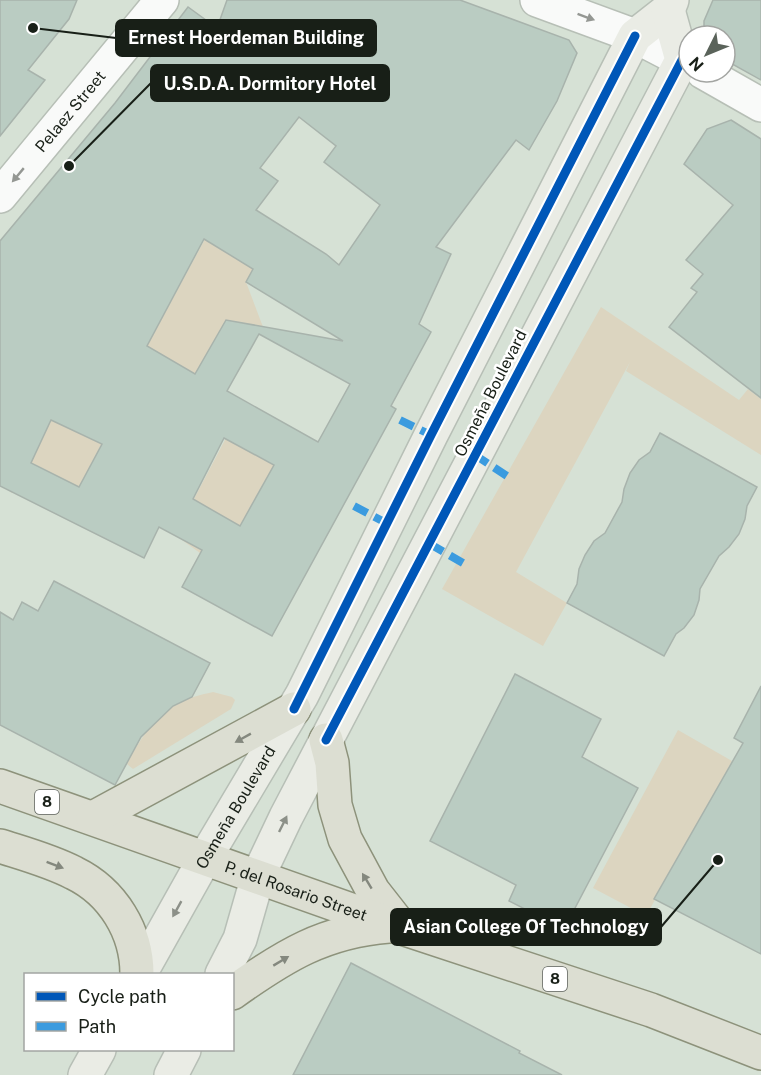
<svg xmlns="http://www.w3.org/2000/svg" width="761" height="1075" viewBox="0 0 761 1075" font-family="'Public Sans',sans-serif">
	<rect width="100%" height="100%" fill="#d6e1d5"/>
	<g fill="#dcd5c0">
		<path d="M205 239 253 269 246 282 263 327 226 320 195 374 147 346Z"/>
		<path d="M601 307 739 400 748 389 761 399V455L626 371 630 362 516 572 567 603 543 646 442 589Z"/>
		<path d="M95 388 120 408 79 487 28 461 12 493 0 485 7 462 0 458V443L33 458 51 420 75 431Z"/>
		<path d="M226 438 280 469 264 482 240 526 221 515 200 553 175 535Z"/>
		<path d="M213 692 232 697 235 700 231 709 133 769 127 764C138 742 152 720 173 706 185 698 200 695 213 692Z"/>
		<path d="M678 730 732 761 646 916 593 888Z"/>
	</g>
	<g fill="#baccc2" stroke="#a8b3ac" stroke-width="1.5" fill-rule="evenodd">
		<path d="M0 0H77L69 19 28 70 45 80 0 136Z"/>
		<path d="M227 0H460L569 40 577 53 557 101 529 150 516 140 436 247 451 254 419 324 431 332 391 406 396 409 272 636 182 587 202 550 159 527 144 558 0 486V241L115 103 188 7 217 28ZM299 117 336 146 324 162 380 205 339 265 326 254 256 210 278 181 260 168ZM204 239 253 269 246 282 343 341 226 320 195 374 147 346ZM259 334 350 384 318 442 227 391ZM51 420 102 444 79 487 31 463ZM224 438 274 465 240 526 193 499Z"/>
		<path d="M713 0H761V80L725 60V36H704V21Z"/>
		<path d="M731 120 761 139V398L669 327 697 292 691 288 703 274 686 260 733 205 684 164 707 129Z"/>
		<path d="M660 433 757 487 747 506 745 519 739 534 729 547 719 556 700 589 699 600 694 615 684 628 676 634 664 656 567 603 577 584 579 569 585 555 594 541 605 533 622 502 624 489 630 473 639 460 650 452Z"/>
		<path d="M54 581 210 663 192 697 173 706 141 737 115 785 0 725V612L13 620 22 602 38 611Z"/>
		<path d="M515 674 601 719 582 757 638 788 564 929 509 901 516 885 430 841Z"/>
		<path d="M761 686V954L654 899 743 743 734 738Z"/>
		<path d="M351 963 520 1051 519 1053 562 1075H293Z"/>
	</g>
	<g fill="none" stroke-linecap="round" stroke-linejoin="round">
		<g stroke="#b7bfb6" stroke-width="36">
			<g id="tertiary">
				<path d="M537 0 635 36 689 64"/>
				<path d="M703 72 761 105"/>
				<path id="s1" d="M0 196 162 0"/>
			</g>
		</g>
		<g stroke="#b7bfb6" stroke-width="36">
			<g id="secondary">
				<path id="s2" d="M140 974 205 858 302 695 431 435 635 36 668 10 672 0"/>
				<path d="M222 974 240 939 258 876 286 817 682 60 668 10"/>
				<path d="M85 1075 99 1050"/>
				<path d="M171 1075 184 1050"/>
			</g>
		</g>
		<g stroke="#8d927b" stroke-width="36">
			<g id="primary">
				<path d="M326 740 332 763 335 805 345 839 373 891 402 928"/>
				<path id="s3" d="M0 786 402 928 651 1010 761 1053"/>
				<path d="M93 818 294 709"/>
				<path d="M0 846C25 854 51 861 74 873 113 892 137 932 137 974"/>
				<path d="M232 993C284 956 324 931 389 926"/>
			</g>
		</g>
		<use href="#tertiary" stroke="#f9faf9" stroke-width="33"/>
		<use href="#secondary" stroke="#eaece5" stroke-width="33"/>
		<use href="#primary" stroke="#dcded2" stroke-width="33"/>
		<g stroke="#3b9bdf" stroke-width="8" stroke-dasharray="15 8" stroke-linecap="butt">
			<path d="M400 420 431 435"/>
			<path d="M475 455 507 476"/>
			<path d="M354 506 388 524"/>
			<path d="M430 544 463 563"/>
		</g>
		<g stroke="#fff" stroke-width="13">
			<g id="cycleway">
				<path d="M294 709 431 435 635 36"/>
				<path d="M326 740 682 60"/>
			</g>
		</g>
		<use href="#cycleway" stroke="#0057b8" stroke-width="9"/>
	</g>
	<defs><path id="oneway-solid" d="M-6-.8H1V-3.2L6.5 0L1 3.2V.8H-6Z" transform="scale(1.5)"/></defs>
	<g fill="#949793">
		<use href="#oneway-solid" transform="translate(586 17) rotate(20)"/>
		<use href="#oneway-solid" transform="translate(18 175) rotate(130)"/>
	</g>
	<g fill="#84887e">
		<use href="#oneway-solid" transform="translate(243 738) rotate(151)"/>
		<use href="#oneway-solid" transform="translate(55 865) rotate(21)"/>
		<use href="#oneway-solid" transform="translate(367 881) rotate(-121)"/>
		<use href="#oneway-solid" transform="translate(281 961) rotate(-31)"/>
	</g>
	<g fill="#8c9088">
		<use href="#oneway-solid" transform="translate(283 824) rotate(-64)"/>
		<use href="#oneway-solid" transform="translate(177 909) rotate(119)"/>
	</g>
	<g text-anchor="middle" stroke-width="5" stroke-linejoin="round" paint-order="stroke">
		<g fill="#fff" stroke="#5d625d" stroke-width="1.5">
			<rect x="35" y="790" width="24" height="24" rx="4.5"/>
			<rect x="543" y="967" width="24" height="24" rx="4.5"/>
		</g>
		<g font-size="15" font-weight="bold" fill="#181f17">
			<text x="47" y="807">8</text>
			<text x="555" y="984">8</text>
		</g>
		<g font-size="16" fill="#181f17" stroke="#fff">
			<text dy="6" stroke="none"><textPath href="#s1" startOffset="110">Pelaez Street</textPath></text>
			<text transform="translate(490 393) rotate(-63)" y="6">Osmeña Boulevard</text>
			<text dy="6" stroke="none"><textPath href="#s2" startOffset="192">Osmeña Boulevard</textPath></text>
			<text dy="6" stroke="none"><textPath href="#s3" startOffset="314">P. del Rosario Street</textPath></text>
		</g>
	</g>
	<path fill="none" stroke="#181f17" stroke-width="2" d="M33 28L116 38M69 166L151 83M718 860L661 927"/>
	<g fill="#181f17" stroke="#fff" stroke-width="2">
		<circle cx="33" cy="28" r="6"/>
		<circle cx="69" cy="166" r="6"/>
		<circle cx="718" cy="860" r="6"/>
	</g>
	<g fill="#181f17" stroke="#181f17" stroke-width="2">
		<rect x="116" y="20" width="260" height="36" rx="6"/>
		<rect x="151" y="65" width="238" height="36" rx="6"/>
		<rect x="391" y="909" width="270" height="36" rx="6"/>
	</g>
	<g font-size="18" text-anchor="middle" font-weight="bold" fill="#fff">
		<text x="246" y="44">Ernest Hoerdeman Building</text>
		<text x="270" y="90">U.S.D.A. Dormitory Hotel</text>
		<text x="526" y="933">Asian College Of Technology</text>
	</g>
	<rect x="24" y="973" width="210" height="78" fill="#ffffff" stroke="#a3a5a2" stroke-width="1.5"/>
	<rect x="36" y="992" width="30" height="9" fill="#0057b8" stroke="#a3a5a2" stroke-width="1.5"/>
	<text x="78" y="1003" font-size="18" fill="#181f17">Cycle path</text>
	<rect x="36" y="1022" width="30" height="9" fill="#3b9bdf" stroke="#a3a5a2" stroke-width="1.5"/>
	<text x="78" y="1033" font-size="18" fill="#181f17">Path</text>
	<g transform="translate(707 54) rotate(227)"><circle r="28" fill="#ffffff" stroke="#a3a5a2" stroke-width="1.5"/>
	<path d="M0-4.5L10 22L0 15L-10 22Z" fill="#5a635a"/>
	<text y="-9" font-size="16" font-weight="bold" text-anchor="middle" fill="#181f17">N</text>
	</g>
</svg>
